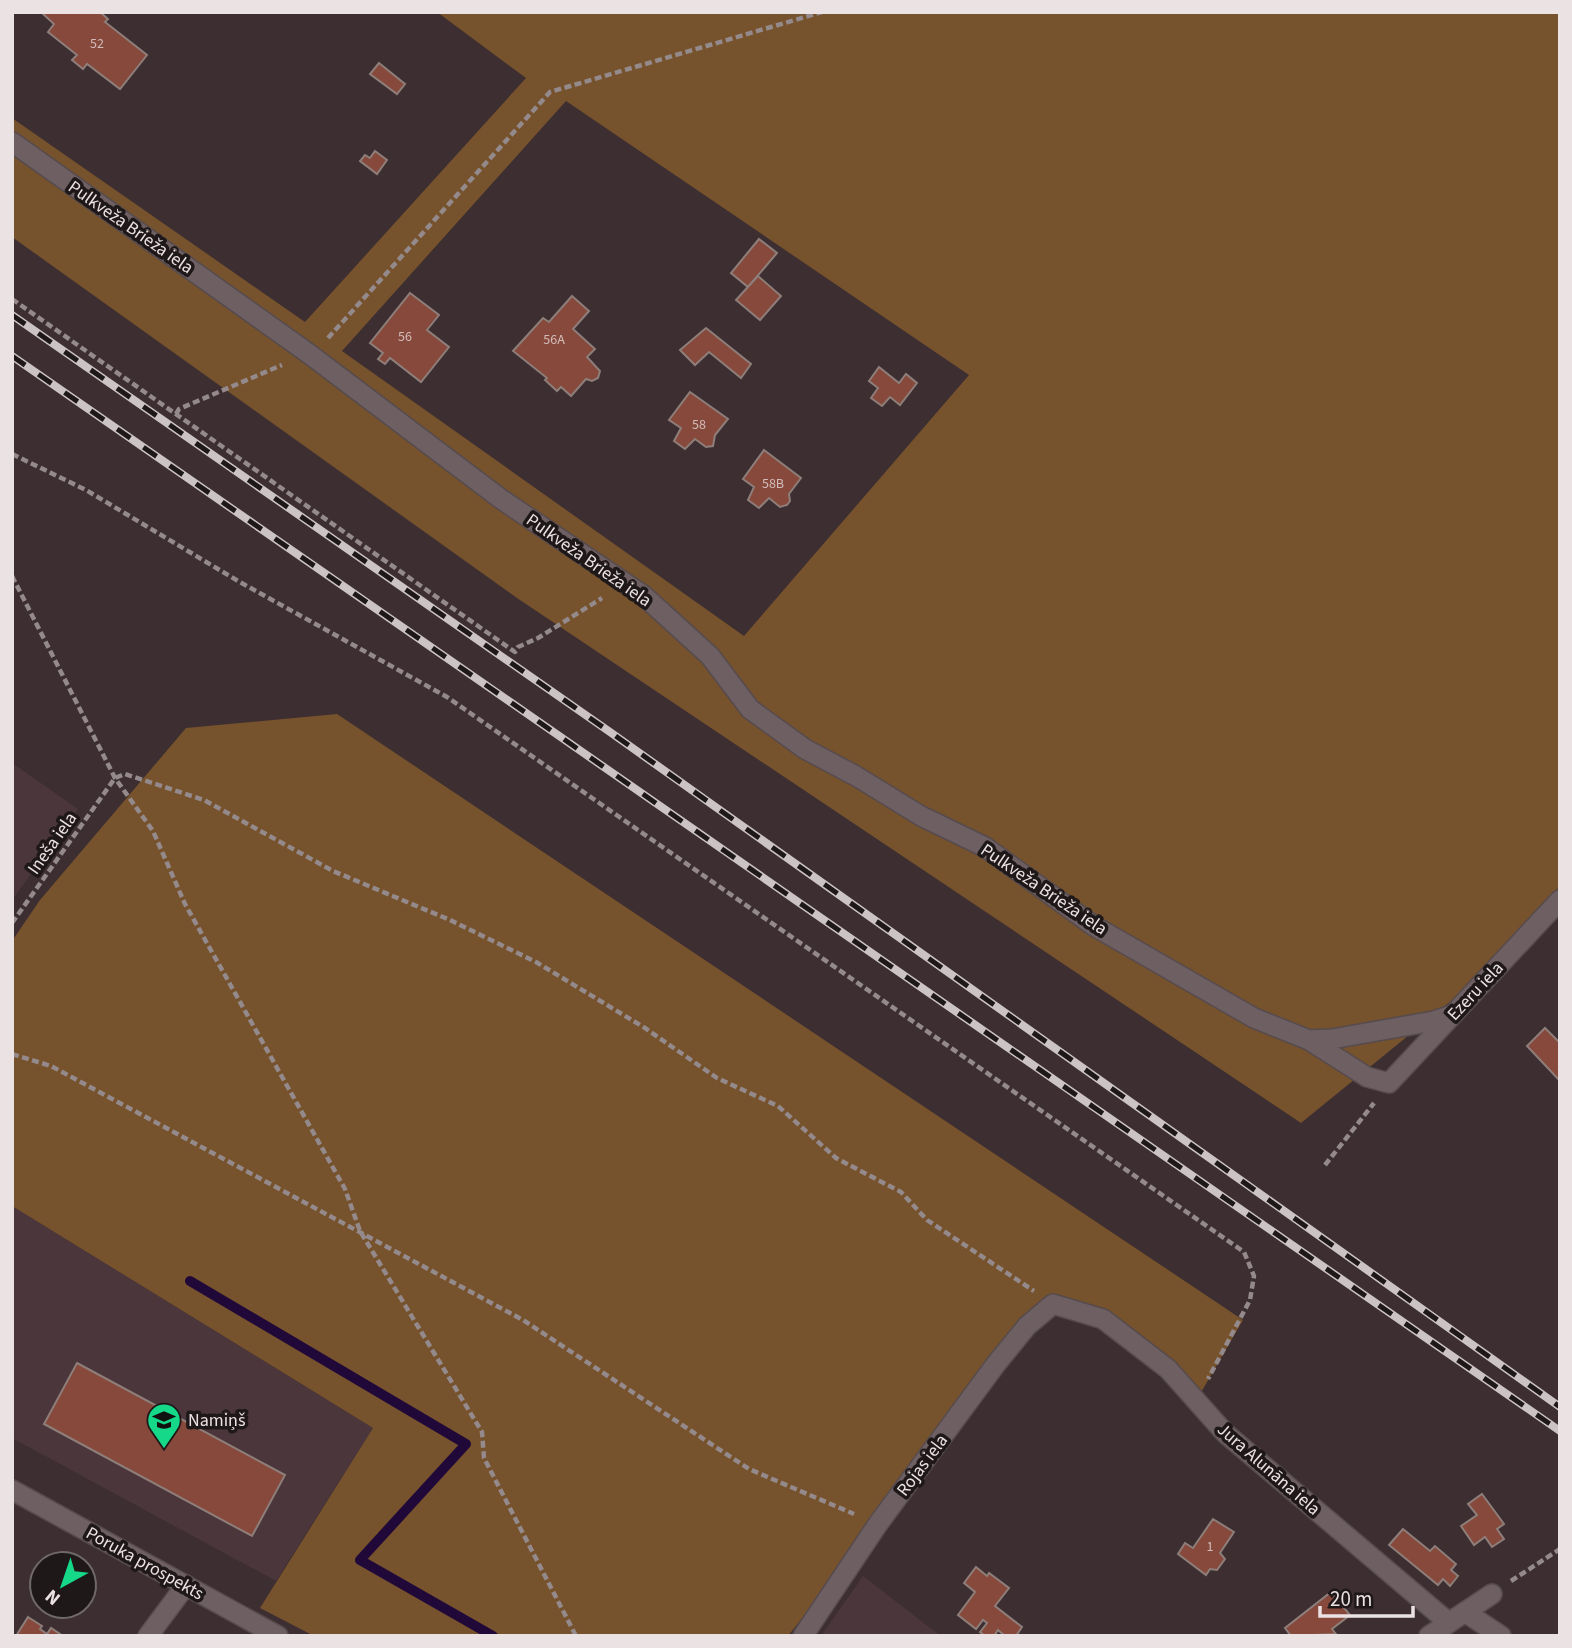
<svg xmlns="http://www.w3.org/2000/svg" width="1572" height="1648" viewBox="0 0 1572 1648" font-family="'Source Sans 3',sans-serif">
	<rect width="100%" height="100%" fill="#3c2e31"/>
	<g fill="#4b363b">
		<path d="M12 763 78 809 12 900Z"/>
		<path d="M12 1206 373 1428 276 1581 12 1438Z"/>
		<path d="M863 1576 921 1621 941 1636H821Z"/>
	</g>
	<g fill="#76522d" fill-rule="evenodd">
		<path d="M437 12H1560V886L1473 983 1301 1123 517 598 12 237V118L305 322 526 78ZM566 101 969 375 744 636 342 351Z"/>
		<path d="M337 714 1243 1320 1196 1401 1103 1319 1053 1304 788 1636H314L260 1608 373 1428 12 1206V941L40 900 186 728Z"/>
	</g>
	<g fill="none" stroke-linecap="round" stroke-linejoin="round">
		<path stroke="#200939" stroke-width="10" d="M190 1281 466 1444 360 1560 493 1636"/>
	</g>
	<g fill="#87493b" stroke="#8e7e7a" stroke-width="2">
		<path d="M100 12 108 19 105 22 147 55 120 89 87 64 83 69 72 60 77 55 48 32 54 24 42 13Z"/>
		<path d="M379 63 405 84 397 94 370 74Z"/>
		<path d="M375 151 387 160 377 174 360 161 365 155 370 158Z"/>
		<path d="M759 239 777 253 748 287 731 273Z"/>
		<path d="M758 276 781 296 760 320 736 300Z"/>
		<path d="M410 293 439 315 427 330 449 347 421 382 390 358 385 364 378 359 383 353 370 343Z"/>
		<path d="M572 296 589 311 573 329 595 349 587 357 600 371 598 378 592 381 586 379 571 396 561 387 557 391 545 380 547 378 513 351 543 318 549 322Z"/>
		<path d="M706 328 751 364 741 378 709 352 695 365 680 350Z"/>
		<path d="M879 367 899 383 906 374 917 383 900 405 890 397 882 406 871 398 878 388 869 381Z"/>
		<path d="M690 392 728 419 715 435 713 446 706 447 695 439 685 449 674 441 681 428 669 420Z"/>
		<path d="M764 450 801 478 789 494 790 501 787 505 780 507 769 498 759 508 748 500 754 487 743 479Z"/>
		<path d="M1545 1028 1560 1043V1081L1527 1046Z"/>
		<path d="M77 1363 285 1475 252 1536 44 1424Z"/>
		<path d="M1482 1494 1504 1524 1497 1529 1504 1539 1492 1547 1485 1537 1474 1545 1461 1526 1477 1515 1468 1504Z"/>
		<path d="M1213 1519 1234 1532 1220 1553 1225 1559 1217 1570 1210 1569 1206 1575 1178 1554 1185 1543 1193 1548Z"/>
		<path d="M1403 1529 1430 1551 1435 1546 1456 1564 1451 1570 1458 1576 1450 1586 1443 1579 1438 1585 1389 1545Z"/>
		<path d="M976 1567 987 1576 989 1573 1009 1588 995 1606 1022 1627 1016 1636H1005L998 1630 994 1636H985L980 1632 987 1623 983 1620 976 1629 958 1615 975 1592 964 1583Z"/>
		<path d="M1331 1592 1350 1615 1332 1629 1336 1634 1291 1636 1285 1628Z"/>
		<path d="M28 1617 42 1626 40 1629 47 1634 51 1628 63 1636H16Z"/>
	</g>
	<g fill="none" stroke-linecap="round" stroke-linejoin="round">
		<g stroke="#564b4e" stroke-width="22">
			<g id="minor">
				<path d="M12 142 308 353 501 499 643 595 710 656 750 709 805 749 856 776 921 816 985 847 1094 926 1254 1018 1309 1040 1367 1077 1389 1083 1560 900"/>
				<path d="M1309 1040 1332 1039 1434 1021 1452 1015"/>
				<path d="M12 1490 278 1636"/>
				<path d="M1465 1612 1501 1636"/>
				<path d="M148 1636 186 1585"/>
				<path d="M803 1636 878 1524 996 1364 1027 1326 1053 1304 1103 1319 1168 1369 1225 1433 1448 1622"/>
				<path d="M1429 1636 1492 1594"/>
			</g>
		</g>
		<g stroke="#94898b" stroke-width="4.5" stroke-dasharray="7 3.5" stroke-linecap="butt">
			<path d="M12 299 515 652 518 647 538 638 602 598"/>
			<path d="M328 338 550 92 822 12"/>
			<path d="M176 414 179 409 282 365"/>
			<path d="M12 454 86 490 238 581 447 697 1244 1252 1254 1276 1250 1300 1208 1379"/>
			<path d="M12 576 115 778 153 831 185 904 345 1189 360 1231 482 1432 484 1458 576 1636"/>
			<path d="M12 923 115 778 125 774 204 800 333 871 450 920 536 962 645 1028 717 1078 778 1106 836 1158 901 1192 927 1220 1034 1291"/>
			<path d="M12 1054 51 1066 523 1320 749 1469 854 1514"/>
			<path d="M1325 1165 1374 1103"/>
			<path d="M1511 1581 1560 1549"/>
		</g>
		<use href="#minor" stroke="#6e5f62" stroke-width="19"/>
		<g stroke="#ccc3c5" stroke-width="8">
			<g id="rail">
				<path d="M12 315 610 732 1560 1407"/>
				<path d="M12 356 1560 1431"/>
			</g>
		</g>
		<use href="#rail" stroke="#1e1819" stroke-width="5" stroke-dasharray="16" stroke-linecap="butt"/>
	</g>
	<defs>
		<g id="school-pin" transform="scale(1.75)"><path d="M0 17L-7.5 6A9.5 9.5 0 1 1 7.5 6Z" fill="#15d989" stroke="#1e1819"/><path d="M0-5L7-2L0 1L-7-2ZM-4 1L0 2.5L4 1V4Q0 6-4 4Z" fill="#111"/></g>
	</defs>
	<g fill-rule="evenodd">
		<use href="#school-pin" x="164" y="1420"/>
	</g>
	<g text-anchor="middle" stroke-width="7" stroke-linejoin="round" paint-order="stroke">
		<g font-size="14" fill="#d2bcba">
			<text x="97" y="48">52</text>
			<text x="405" y="341">56</text>
			<text x="554" y="344">56A</text>
			<text x="699" y="429">58</text>
			<text x="773" y="488">58B</text>
			<text x="1210" y="1551">1</text>
		</g>
		<g font-size="18" fill="#ebe2e4" stroke="#1e1819">
			<text transform="translate(131 227) rotate(35)" y="6">Pulkveža Brieža iela</text>
			<text transform="translate(589 560) rotate(35)" y="6">Pulkveža Brieža iela</text>
			<text transform="translate(52 843) rotate(-55)" y="6">Ineša iela</text>
			<text transform="translate(1044 889) rotate(34)" y="6">Pulkveža Brieža iela</text>
			<text transform="translate(1475 991) rotate(-47)" y="6">Ezeru iela</text>
			<text transform="translate(922 1465) rotate(-53)" y="6">Rojas iela</text>
			<text transform="translate(1269 1469) rotate(41)" y="6">Jura Alunāna iela</text>
			<text transform="translate(145 1563) rotate(29)" y="6">Poruka prospekts</text>
		</g>
		<g font-size="18" fill="#ebe2e4" stroke="#1e1819" text-anchor="start">
			<text x="188" y="1426">Namiņš</text>
		</g>
	</g>
	<rect width="1572" height="1648" fill="none" stroke="#ebe2e4" stroke-width="28"/>
	<g transform="translate(63 1585) rotate(220)"><circle r="33" fill="#1e1819" stroke="#70696a" stroke-width="2"/>
	<path d="M0-5L12 26L0 18L-12 26Z" fill="#15d989"/>
	<text y="-10" font-size="19" font-weight="bold" text-anchor="middle" fill="#ebe2e4">N</text>
	</g>
	<path d="M1320 1606v10h93v-10" fill="none" stroke="#ebe2e4" stroke-width="3.5"/>
	<text x="1330" y="1606" font-size="21" fill="#ebe2e4" stroke="#1e1819" stroke-width="5" paint-order="stroke">20 m</text>
</svg>
